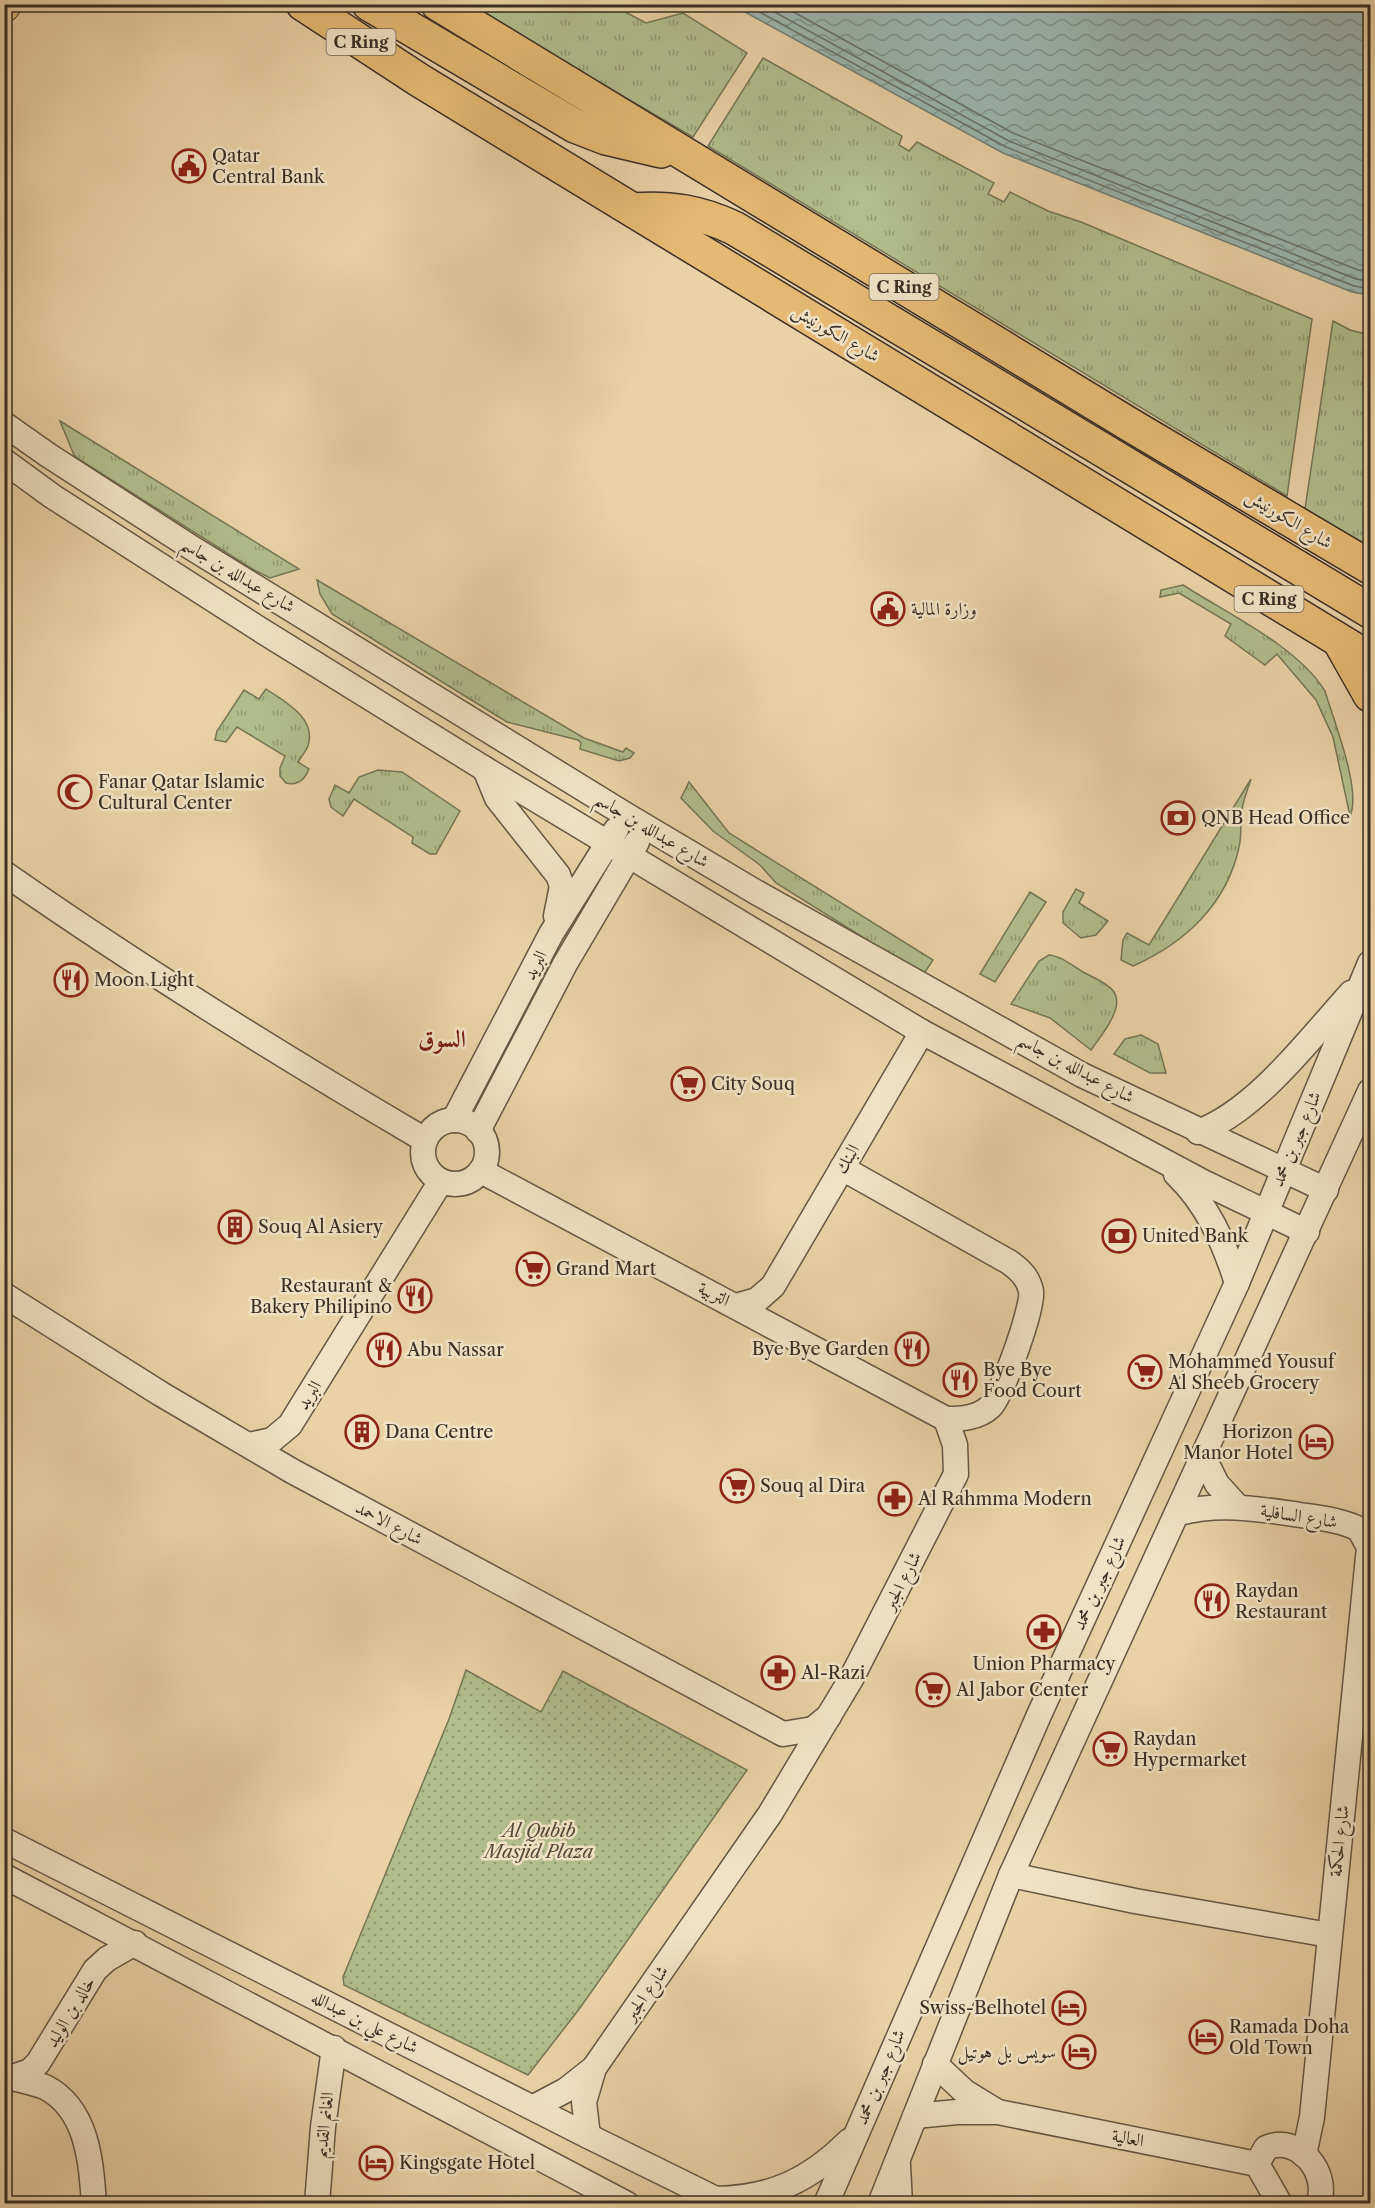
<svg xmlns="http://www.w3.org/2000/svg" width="1375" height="2208" viewBox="0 0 1375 2208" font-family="'Libre Caslon Text',Amiri,serif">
	<defs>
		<pattern id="grass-tufts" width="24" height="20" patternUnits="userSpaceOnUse" patternTransform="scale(1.5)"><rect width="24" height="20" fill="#b1bd8c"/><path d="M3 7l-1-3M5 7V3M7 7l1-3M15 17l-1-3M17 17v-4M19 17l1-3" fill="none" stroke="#919a72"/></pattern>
		<pattern id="park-dots" width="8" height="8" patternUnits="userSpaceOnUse" patternTransform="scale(1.5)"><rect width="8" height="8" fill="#b1bd8c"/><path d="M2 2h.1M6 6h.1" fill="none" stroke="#919a72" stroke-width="1.8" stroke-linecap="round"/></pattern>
		<pattern id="water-waves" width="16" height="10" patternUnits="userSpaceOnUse" patternTransform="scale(1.5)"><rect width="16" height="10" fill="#9ab6b0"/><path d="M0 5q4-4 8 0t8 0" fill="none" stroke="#7f948f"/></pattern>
	</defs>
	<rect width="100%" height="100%" fill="#ead2a6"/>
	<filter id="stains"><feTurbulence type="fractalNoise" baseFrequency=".00333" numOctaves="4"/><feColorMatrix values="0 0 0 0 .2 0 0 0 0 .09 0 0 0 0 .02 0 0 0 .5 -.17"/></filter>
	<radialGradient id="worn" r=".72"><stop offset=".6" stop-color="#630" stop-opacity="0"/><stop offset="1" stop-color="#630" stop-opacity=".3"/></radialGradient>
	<g fill="url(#grass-tufts)" stroke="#757658" stroke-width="1.5">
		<path d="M467 5H612L646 23 683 13 747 53 693 137Z"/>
		<path d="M763 58 902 136 899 145 909 151 917 142 994 183 988 194 1004 202 1010 192 1048 211 1081 222 1312 319 1287 496 708 146Z"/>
		<path d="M1333 321 1350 330 1370 335V547L1305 509Z"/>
		<path d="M60 421 299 569 270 578 254 570 80 460 74 455Z"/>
		<path d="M317 580 584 738 623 752 626 748 634 753 630 758 619 761 580 749 581 743 578 740 507 722 332 614 320 594Z"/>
		<path d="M1183 585C1228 614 1297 646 1325 691 1333 719 1362 790 1350 816L1333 737 1316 700 1277 654 1265 665 1225 636 1231 624 1179 593 1160 597 1161 590Z"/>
		<path d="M266 689C284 701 317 718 308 746 306 751 301 757 298 762L309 769C305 779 298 786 286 783L280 776V768L285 756 237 727 226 742 215 740 217 731 244 690 259 699Z"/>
		<path d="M378 770 402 772 460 811 436 854H430L412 843 413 837 354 799 343 816 331 807 329 799 335 785 349 793 359 777Z"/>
		<path d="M1251 779C1248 789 1243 800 1242 810 1240 822 1242 835 1239 847 1227 904 1185 943 1133 966L1121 960 1123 940 1127 933 1149 945Z"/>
		<path d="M689 782 729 833 933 960 923 975 776 883 760 865 713 831 681 798Z"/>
		<path d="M1076 889 1084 893 1079 903 1108 921 1096 935 1081 938 1063 923V912Z"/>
		<path d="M1030 892 1046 902 995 982 980 974Z"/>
		<path d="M1049 955C1061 956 1073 966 1083 972 1092 977 1108 983 1114 992 1125 1008 1100 1037 1091 1050L1050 1018 1011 1004 1039 961Z"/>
		<path d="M1141 1035 1158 1044 1166 1073H1150L1114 1054 1125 1039Z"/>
	</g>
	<path fill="url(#park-dots)" stroke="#757658" stroke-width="1.5" d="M466 1670 541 1712 563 1671 747 1770 580 2008 528 2075 344 1985 343 1977 449 1719Z"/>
	<path fill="url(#water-waves)" stroke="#738078" stroke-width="1.5" d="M732 5H1370V295L1352 292 1003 153Z"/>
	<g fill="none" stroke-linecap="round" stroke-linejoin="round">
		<g stroke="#6a726a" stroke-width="1.5">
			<path d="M745 4 1006 147 1354 286 1370 289"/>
			<path d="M760 4 1009 141 1356 279 1370 281"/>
			<path d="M779 4 1013 133 1358 270 1370 272"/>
		</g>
		<g stroke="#655745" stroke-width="27">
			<g id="minor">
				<path d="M4 424 48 455 192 548 626 815 754 891 1082 1075 1326 1190"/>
				<path d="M4 461 52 496 256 627 485 769 922 1032 1203 1182 1307 1232"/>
				<path d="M485 769 497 798 558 875 562 886 556 916"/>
				<path d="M4 873C140 968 282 1056 425 1140"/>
				<path d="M454 1120 551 934 616 830"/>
				<circle cx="455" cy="1152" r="32"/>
				<path d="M478 1131 565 964 637 842"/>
				<path d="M1198 1132C1256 1111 1310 1038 1351 993"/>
				<path d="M481 1171 946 1419C961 1419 978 1418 990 1407 1002 1396 1034 1306 1031 1291 1028 1277 1020 1270 1009 1262L842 1168"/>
				<path d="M1176 1174C1207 1204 1224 1242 1237 1283"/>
				<path d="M4 1295 161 1394 292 1471 783 1734 813 1729 829 1716"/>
				<path d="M736 1306 757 1300 773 1286 922 1032"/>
				<path d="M249 1445 272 1440 290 1425 441 1181"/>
				<path d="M1204 1458 1217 1484 1237 1506"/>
				<path d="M1179 1513C1221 1502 1259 1509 1300 1515 1320 1518 1341 1520 1359 1529L1369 1547 1312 2117 1304 2155"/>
				<path d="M4 1840 588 2136 726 2204"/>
				<path d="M1011 1875 1135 1901 1329 1935"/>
				<path d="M4 1876 627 2204"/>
				<path d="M935 2064 965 2092 996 2111"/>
				<path d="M13 2078C23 2081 35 2083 45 2087 88 2109 91 2162 94 2204"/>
				<path d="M4 2080 30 2071 38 2063 95 1970 107 1959 135 1943"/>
				<path d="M534 2107 566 2090 594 2068"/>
				<path d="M915 2116 957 2112H998L1257 2164"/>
				<path d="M588 2136 584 2102 594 2068 770 1814 851 1679 956 1474 955 1445 946 1419"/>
				<path d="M898 2165 900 2204"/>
				<path d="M716 2199C772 2198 810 2180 849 2141"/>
				<path d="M317 2204 323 2127 334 2048"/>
				<path d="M826 2204 1039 1715 1237 1283 1370 963"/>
				<path d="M880 2204 1011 1875 1370 1091"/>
				<path d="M1280 2204 1257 2164 1266 2148C1298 2133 1331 2174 1318 2204"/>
			</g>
		</g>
		<g stroke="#392e25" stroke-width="34">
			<path id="major" d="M4 6 5 4"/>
		</g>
		<g stroke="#392e25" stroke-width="36">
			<g id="highway">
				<path d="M303 4 419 80 1370 659"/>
				<path d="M369 4 575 126 606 138 661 151"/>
				<path d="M438 4 1132 426 1370 567"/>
				<path d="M633 210C670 207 700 212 734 228L1370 611"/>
				<path d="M1340 642 1370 695"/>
			</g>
		</g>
		<use href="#minor" stroke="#f1e2c5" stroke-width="24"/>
		<use href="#major" stroke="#e5b973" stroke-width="32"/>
		<use href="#highway" stroke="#e5b973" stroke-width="33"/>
	</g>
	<defs>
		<g id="civic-ring" transform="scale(1.725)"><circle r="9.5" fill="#f1e2c5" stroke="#8f2418" stroke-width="1.5"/><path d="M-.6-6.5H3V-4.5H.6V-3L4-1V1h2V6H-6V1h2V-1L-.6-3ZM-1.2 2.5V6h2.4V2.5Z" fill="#8f2418"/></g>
		<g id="mosque-ring" transform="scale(1.725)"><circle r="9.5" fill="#f1e2c5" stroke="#8f2418" stroke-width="1.5"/><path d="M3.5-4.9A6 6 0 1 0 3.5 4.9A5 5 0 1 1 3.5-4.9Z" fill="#8f2418"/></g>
		<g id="bank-ring" transform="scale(1.725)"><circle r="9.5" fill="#f1e2c5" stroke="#8f2418" stroke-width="1.5"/><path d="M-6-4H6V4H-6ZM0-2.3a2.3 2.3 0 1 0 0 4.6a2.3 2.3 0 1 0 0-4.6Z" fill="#8f2418"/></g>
		<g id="restaurant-ring" transform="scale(1.725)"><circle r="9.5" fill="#f1e2c5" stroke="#8f2418" stroke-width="1.5"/><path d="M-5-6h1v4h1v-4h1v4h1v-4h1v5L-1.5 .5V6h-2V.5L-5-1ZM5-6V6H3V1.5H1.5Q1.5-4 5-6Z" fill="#8f2418"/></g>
		<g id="supermarket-ring" transform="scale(1.725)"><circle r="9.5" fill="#f1e2c5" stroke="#8f2418" stroke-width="1.5"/><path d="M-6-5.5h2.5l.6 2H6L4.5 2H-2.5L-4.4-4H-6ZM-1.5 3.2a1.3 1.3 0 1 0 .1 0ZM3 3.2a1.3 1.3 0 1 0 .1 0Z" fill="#8f2418"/></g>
		<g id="building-ring" transform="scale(1.725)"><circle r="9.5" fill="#f1e2c5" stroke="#8f2418" stroke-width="1.5"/><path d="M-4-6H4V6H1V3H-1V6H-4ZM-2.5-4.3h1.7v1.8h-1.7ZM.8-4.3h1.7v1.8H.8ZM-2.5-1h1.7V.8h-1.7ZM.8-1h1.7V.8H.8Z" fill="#8f2418"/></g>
		<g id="hotel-ring" transform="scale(1.725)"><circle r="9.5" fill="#f1e2c5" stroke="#8f2418" stroke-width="1.5"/><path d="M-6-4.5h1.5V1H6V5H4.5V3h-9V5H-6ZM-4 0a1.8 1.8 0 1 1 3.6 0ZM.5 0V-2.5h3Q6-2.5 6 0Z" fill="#8f2418"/></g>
		<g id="pharmacy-ring" transform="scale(1.725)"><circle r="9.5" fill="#f1e2c5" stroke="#8f2418" stroke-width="1.5"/><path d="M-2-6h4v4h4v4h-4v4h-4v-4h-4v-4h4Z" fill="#8f2418"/></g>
	</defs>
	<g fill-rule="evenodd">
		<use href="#civic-ring" x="189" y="166"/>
		<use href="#civic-ring" x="888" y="609"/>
		<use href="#mosque-ring" x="75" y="792"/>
		<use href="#bank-ring" x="1178" y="818"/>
		<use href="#restaurant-ring" x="71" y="980"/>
		<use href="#supermarket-ring" x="688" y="1084"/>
		<use href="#building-ring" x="235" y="1227"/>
		<use href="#bank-ring" x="1119" y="1236"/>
		<use href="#supermarket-ring" x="533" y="1269"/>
		<use href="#restaurant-ring" x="415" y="1296"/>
		<use href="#restaurant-ring" x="912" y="1349"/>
		<use href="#restaurant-ring" x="384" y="1350"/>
		<use href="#supermarket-ring" x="1145" y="1372"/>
		<use href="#restaurant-ring" x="960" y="1380"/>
		<use href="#building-ring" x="362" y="1432"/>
		<use href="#hotel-ring" x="1316" y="1442"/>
		<use href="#supermarket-ring" x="737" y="1486"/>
		<use href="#pharmacy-ring" x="895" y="1499"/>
		<use href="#restaurant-ring" x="1212" y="1601"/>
		<use href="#pharmacy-ring" x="1044" y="1632"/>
		<use href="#pharmacy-ring" x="778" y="1673"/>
		<use href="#supermarket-ring" x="933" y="1690"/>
		<use href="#supermarket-ring" x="1110" y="1749"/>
		<use href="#hotel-ring" x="1069" y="2008"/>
		<use href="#hotel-ring" x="1206" y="2037"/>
		<use href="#hotel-ring" x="1079" y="2052"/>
		<use href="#hotel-ring" x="376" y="2163"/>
	</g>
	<g text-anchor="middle" stroke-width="5" stroke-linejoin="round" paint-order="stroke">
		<g fill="#f1e2c5" stroke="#706455" stroke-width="1.5">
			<rect x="326.5" y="29" width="69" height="26" rx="4.5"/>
			<rect x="869.5" y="274" width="69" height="26" rx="4.5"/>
			<rect x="1234.5" y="586" width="69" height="26" rx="4.5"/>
		</g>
		<g font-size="16" font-weight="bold" fill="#392e25">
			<text x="361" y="48">C Ring</text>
			<text x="904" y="293">C Ring</text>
			<text x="1269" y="605">C Ring</text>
		</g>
		<g font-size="18" fill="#392e25" stroke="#f1e2c5" text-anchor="start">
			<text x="212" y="162">Qatar<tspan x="212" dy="21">Central Bank</tspan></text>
			<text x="911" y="615">وزارة المالية</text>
			<text x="98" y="788">Fanar Qatar Islamic<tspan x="98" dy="21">Cultural Center</tspan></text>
			<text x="1201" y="824">QNB Head Office</text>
			<text x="94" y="986">Moon Light</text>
			<text x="711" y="1090">City Souq</text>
			<text x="258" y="1233">Souq Al Asiery</text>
			<text x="1142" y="1242">United Bank</text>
			<text x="556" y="1275">Grand Mart</text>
			<text x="392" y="1292" text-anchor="end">Restaurant &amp;<tspan x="392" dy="21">Bakery Philipino</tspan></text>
			<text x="889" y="1355" text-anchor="end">Bye Bye Garden</text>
			<text x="407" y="1356">Abu Nassar</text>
			<text x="1168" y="1368">Mohammed Yousuf<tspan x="1168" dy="21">Al Sheeb Grocery</tspan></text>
			<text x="983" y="1376">Bye Bye<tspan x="983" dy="21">Food Court</tspan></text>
			<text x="385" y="1438">Dana Centre</text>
			<text x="1293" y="1438" text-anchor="end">Horizon<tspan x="1293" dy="21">Manor Hotel</tspan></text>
			<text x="760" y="1492">Souq al Dira</text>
			<text x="918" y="1505">Al Rahmma Modern</text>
			<text x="1235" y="1597">Raydan<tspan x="1235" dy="21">Restaurant</tspan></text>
			<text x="1044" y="1670" text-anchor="middle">Union Pharmacy</text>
			<text x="801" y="1679">Al-Razi</text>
			<text x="956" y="1696">Al Jabor Center</text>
			<text x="1133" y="1745">Raydan<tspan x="1133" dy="21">Hypermarket</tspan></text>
			<text x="1046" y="2014" text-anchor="end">Swiss-Belhotel</text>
			<text x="1229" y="2033">Ramada Doha<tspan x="1229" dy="21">Old Town</tspan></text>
			<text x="1056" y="2058" text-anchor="end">سويس بل هوتيل</text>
			<text x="399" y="2169">Kingsgate Hotel</text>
		</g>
		<g font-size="18" fill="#392e25" stroke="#f1e2c5">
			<text transform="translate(836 333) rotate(30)" y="6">شارع الكورنيش</text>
			<text transform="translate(1289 519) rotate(31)" y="6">شارع الكورنيش</text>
			<text transform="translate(238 575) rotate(31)" y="6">شارع عبدالله بن جاسم</text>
			<text transform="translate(652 830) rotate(31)" y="6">شارع عبدالله بن جاسم</text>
			<text transform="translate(535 965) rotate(-62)" y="6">البريد</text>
			<text transform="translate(1076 1068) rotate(28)" y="6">شارع عبدالله بن جاسم</text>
			<text transform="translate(1296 1139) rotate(-67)" y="6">شارع جبر بن محمد</text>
			<text transform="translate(847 1159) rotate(-60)" y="6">البنك</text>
			<text transform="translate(714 1294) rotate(27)" y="6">التربية</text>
			<text transform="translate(309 1395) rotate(-58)" y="6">البريد</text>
			<text transform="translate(1299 1516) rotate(9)" y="6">شارع السافلية</text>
			<text transform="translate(389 1523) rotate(28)" y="6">شارع الاحمد</text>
			<text transform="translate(902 1581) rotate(-63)" y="6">شارع الجبر</text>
			<text transform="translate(1099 1583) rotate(-65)" y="6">شارع جبر بن محمد</text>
			<text transform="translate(1339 1841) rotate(-84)" y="6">شارع الحكمة</text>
			<text transform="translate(646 1993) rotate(-55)" y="6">شارع الجبر</text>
			<text transform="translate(70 2012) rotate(-59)" y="6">خالد بن الوليد</text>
			<text transform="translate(365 2022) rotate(27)" y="6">شارع علي بن عبدالله</text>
			<text transform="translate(880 2077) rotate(-67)" y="6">شارع جبر بن محمد</text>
			<text transform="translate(324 2125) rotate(-84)" y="6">الغانم القديم</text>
			<text transform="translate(1128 2138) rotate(11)" y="6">العالية</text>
		</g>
		<g font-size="18" font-style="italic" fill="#514b3a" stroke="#f1e2c5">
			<text x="539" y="1837">Al Qubib<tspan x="539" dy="21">Masjid Plaza</tspan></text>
		</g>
		<g font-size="24" font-weight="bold" fill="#7a1f14" stroke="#f1e2c5">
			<text x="442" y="1047">السوق</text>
		</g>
	</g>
	<rect width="1375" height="2208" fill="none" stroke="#ead2a6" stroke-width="24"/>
	<rect x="6" y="6" width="1363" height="2196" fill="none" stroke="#392e25" stroke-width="3"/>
	<rect x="12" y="12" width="1351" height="2184" fill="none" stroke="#392e25" stroke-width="1.5"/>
	<rect width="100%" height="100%" filter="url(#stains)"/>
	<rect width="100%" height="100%" fill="url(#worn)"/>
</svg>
